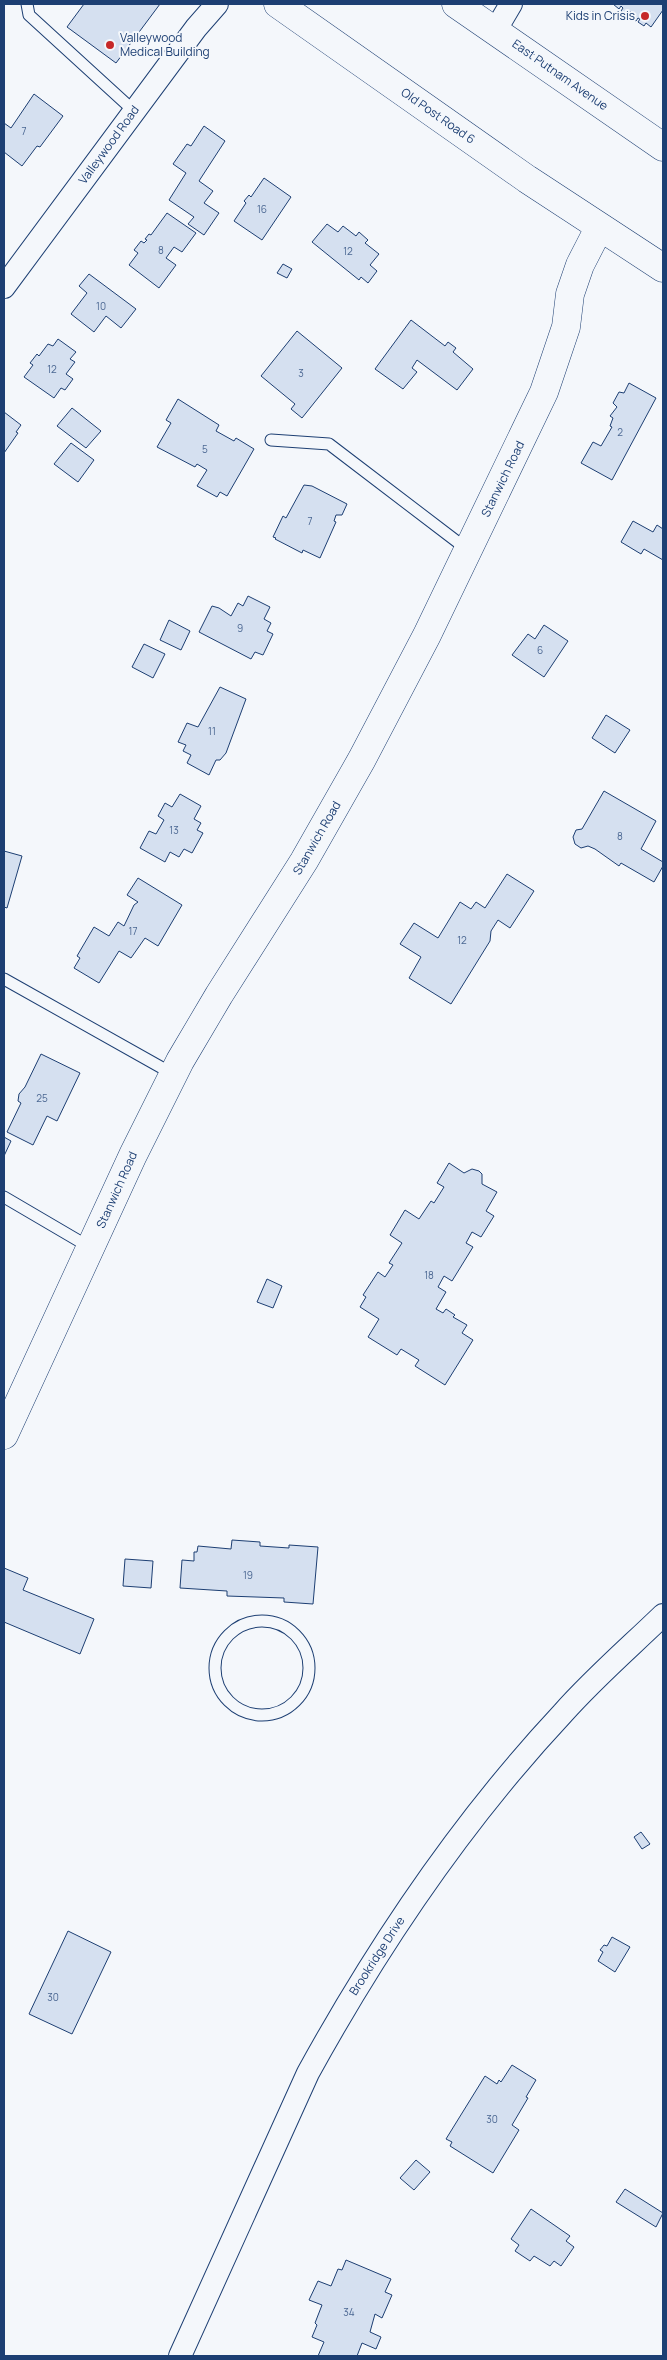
<svg xmlns="http://www.w3.org/2000/svg" width="667" height="2360" viewBox="0 0 667 2360" font-family="Manrope,sans-serif">
	<rect width="100%" height="100%" fill="#f4f7fb"/>
	<g fill="#d5e0f0" stroke="#1d3f73">
		<path d="M84 4H160L116 63 67 27Z"/>
		<path d="M613 4H663V10L651 27 646 23 644 26 638 22 640 19 638 18 636 21 630 17 632 13 630 11 627 15 621 11 623 8 621 6 619 9Z"/>
		<path d="M34 94 63 116 40 147 37 146 22 166 4 152V123L11 128Z"/>
		<path d="M204 126 225 141 199 181 213 191 204 203 219 213 204 235 188 224 194 217 169 200 186 173 173 164 187 144 191 146Z"/>
		<path d="M264 178 291 197 262 240 234 221 246 203 244 201 249 195 251 197Z"/>
		<path d="M167 213 196 233 182 252 174 247 166 258 176 265 159 288 129 265 138 253 134 250 141 241 144 243 147 240 145 239 149 234 151 235Z"/>
		<path d="M327 224 338 232 343 226 356 236 359 232 368 240 365 243 379 254 370 265 377 271 368 283 361 277 359 280 312 242Z"/>
		<path d="M283 264 292 269 287 278 277 273Z"/>
		<path d="M89 274 136 309 121 328 106 316 94 332 71 314 87 293 79 286Z"/>
		<path d="M411 320 445 346 448 342 456 348 453 352 473 369 457 390 417 360 412 368 417 372 403 389 375 369Z"/>
		<path d="M297 331 342 368 302 418 291 409 295 404 261 376Z"/>
		<path d="M58 339 76 352 70 359 75 362 66 374 73 379 65 390 61 388 54 398 24 377 33 365 30 363 37 354 39 356 48 344 53 346Z"/>
		<path d="M629 383 656 398 612 480 581 463 593 442 601 446 612 427 610 426 613 418 610 416 617 407 613 403 619 392 624 393Z"/>
		<path d="M178 399 219 425 216 431 234 441 236 438 254 449 227 496 220 492 217 497 197 486 207 470 197 464 195 467 157 447 171 423 166 420Z"/>
		<path d="M72 408 101 431 86 448 57 426Z"/>
		<path d="M4 412 21 425 16 432 18 433 4 453Z"/>
		<path d="M71 443 94 460 78 482 54 464Z"/>
		<path d="M304 485 312 486 347 504 342 515H336L334 521 336 522 320 558 303 550 302 553 275 539 276 538 273 537 283 516 286 518Z"/>
		<path d="M633 521 653 532 657 525 663 529V560L644 549 641 554 621 542Z"/>
		<path d="M248 596 270 607 264 619 271 623 267 631 273 634 263 655 255 652 251 659 199 632 212 606 219 608 231 616 238 603 243 606Z"/>
		<path d="M169 620 190 631 181 650 160 640Z"/>
		<path d="M544 625 568 641 544 677 512 655 528 634 535 639Z"/>
		<path d="M144 644 165 654 153 678 132 667Z"/>
		<path d="M220 687 246 699 226 753 220 760H216L209 775 187 763 191 755 183 751 186 745 178 742 187 723 198 727Z"/>
		<path d="M606 715 630 730 615 753 592 738Z"/>
		<path d="M604 791 656 821 641 849 663 862V866L654 882 621 863 619 866 595 849 588 846 581 848 575 844 573 837 576 830 582 829Z"/>
		<path d="M180 794 201 806 194 819 201 823 197 830 203 833 192 853 184 849 179 857 170 852 165 862 140 848 149 831 156 834 164 820 158 816 165 803 172 807Z"/>
		<path d="M4 851 22 856 7 908 4 907Z"/>
		<path d="M507 874 534 891 510 928 498 920 491 931 490 941 451 1004 409 978 421 957 400 944 414 923 438 938 460 902 471 909 476 902 485 908Z"/>
		<path d="M138 878 182 905 158 946 145 938 131 958 119 951 99 983 74 968 80 958 77 956 94 927 109 936 118 922 124 926 134 905 138 902 127 895Z"/>
		<path d="M41 1054 80 1073 57 1121 47 1116 33 1145 7 1132 21 1103 18 1101 19 1094 25 1087Z"/>
		<path d="M4 1137 11 1141 4 1156Z"/>
		<path d="M449 1163 464 1173 472 1169 479 1171 482 1174V1184L497 1192 486 1211 494 1216 481 1237 472 1232 466 1243 473 1247 452 1281 444 1276 438 1287 446 1292 436 1309 443 1313 446 1309 455 1315 453 1317 467 1325 462 1333 473 1340 445 1385 415 1366 419 1360 401 1349 397 1355 368 1337 379 1319 360 1307 366 1297 363 1295 378 1272 385 1277 393 1265 389 1263 402 1243 390 1235 405 1210 419 1219 431 1201 434 1203 444 1187 437 1183Z"/>
		<path d="M267 1279 282 1286 273 1308 257 1302Z"/>
		<path d="M232 1540 260 1542V1546L289 1548V1545L318 1547 313 1604 284 1602V1598L227 1596V1591L180 1588 182 1560 194 1561V1552H197L198 1546 231 1549Z"/>
		<path d="M125 1559 153 1561 151 1588 123 1586Z"/>
		<path d="M4 1568 28 1578 23 1590 94 1619 80 1654 4 1622Z"/>
		<path d="M641 1832 650 1844 642 1849 634 1837Z"/>
		<path d="M68 1931 111 1952 72 2034 29 2014Z"/>
		<path d="M612 1937 630 1947 615 1972 598 1961 603 1952 600 1950 604 1945 607 1946Z"/>
		<path d="M512 2065 536 2080 526 2097 528 2098 512 2125 519 2130 493 2173 450 2146 452 2142 446 2139 485 2076 497 2084 499 2080 501 2082Z"/>
		<path d="M416 2160 430 2172 414 2190 400 2178Z"/>
		<path d="M625 2189 663 2213 656 2227 616 2202Z"/>
		<path d="M531 2209 570 2236 566 2241 574 2247 561 2266 554 2261 550 2266 534 2256 530 2261 515 2251 519 2245 511 2239Z"/>
		<path d="M346 2260 391 2279 385 2292 392 2295 382 2318 375 2314 370 2332 381 2337 376 2349 362 2343 357 2356H318L324 2342 312 2337 317 2325 315 2323 322 2305 309 2300 318 2281 331 2286 338 2269 342 2270Z"/>
	</g>
	<g fill="none" stroke-linecap="round" stroke-linejoin="round">
		<g stroke="#1d3f73" stroke-width="13">
			<g id="service">
				<path d="M27 4 29 15 134 111"/>
				<path d="M271 440 329 444 468 550"/>
				<path d="M4 979 173 1074"/>
				<path d="M4 1197 91 1248"/>
				<circle cx="262" cy="1668" r="47"/>
			</g>
		</g>
		<g stroke="#1d3f73" stroke-width="24">
			<g id="minor">
				<path d="M495 31 511 4"/>
				<path d="M4 287 196 28 217 4"/>
				<path d="M180 2356 308 2073C379 1944 462 1821 563 1713 594 1678 630 1647 663 1615"/>
			</g>
		</g>
		<g stroke="#1d3f73" stroke-width="29">
			<g id="tertiary">
				<path d="M278 4 527 179 663 268"/>
				<path d="M4 1435 133 1155 180 1061 219 995 304 861 362 759 427 635 544 392 566 327 570 294 580 265 599 228"/>
			</g>
		</g>
		<g stroke="#1d3f73" stroke-width="29">
			<path id="primary" d="M456 4 663 147"/>
		</g>
		<use href="#service" stroke="#f4f7fb" stroke-width="11"/>
		<use href="#minor" stroke="#f4f7fb" stroke-width="22"/>
		<use href="#tertiary" stroke="#f4f7fb" stroke-width="28"/>
		<use href="#primary" stroke="#f4f7fb" stroke-width="28"/>
	</g>
	<g fill="#c62828" stroke="#f4f7fb" stroke-width="2">
		<circle cx="645" cy="16" r="5"/>
		<circle cx="110" cy="45" r="5"/>
	</g>
	<g text-anchor="middle" stroke-width="4" stroke-linejoin="round" paint-order="stroke">
		<g font-size="10" fill="#4b6792">
			<text x="24" y="135">7</text>
			<text x="262" y="213">16</text>
			<text x="161" y="254">8</text>
			<text x="348" y="255">12</text>
			<text x="101" y="310">10</text>
			<text x="52" y="373">12</text>
			<text x="301" y="377">3</text>
			<text x="620" y="436">2</text>
			<text x="205" y="453">5</text>
			<text x="310" y="525">7</text>
			<text x="240" y="632">9</text>
			<text x="540" y="654">6</text>
			<text x="212" y="735">11</text>
			<text x="174" y="834">13</text>
			<text x="620" y="840">8</text>
			<text x="133" y="935">17</text>
			<text x="462" y="944">12</text>
			<text x="42" y="1102">25</text>
			<text x="429" y="1279">18</text>
			<text x="248" y="1579">19</text>
			<text x="53" y="2001">30</text>
			<text x="492" y="2123">30</text>
			<text x="349" y="2316">34</text>
		</g>
		<g font-size="12" fill="#1d3f73" stroke="#f4f7fb" text-anchor="end">
			<text x="635" y="20">Kids in Crisis</text>
			<text x="120" y="42" text-anchor="start">Valleywood<tspan x="120" dy="14">Medical Building</tspan></text>
		</g>
		<g font-size="12" fill="#1d3f73" stroke="#f4f7fb">
			<text transform="translate(560 75) rotate(35)" y="4">East Putnam Avenue</text>
			<text transform="translate(438 116) rotate(35)" y="4">Old Post Road 6</text>
			<text transform="translate(109 145) rotate(-54)" y="4">Valleywood Road</text>
			<text transform="translate(503 479) rotate(-64)" y="4">Stanwich Road</text>
			<text transform="translate(317 838) rotate(-60)" y="4">Stanwich Road</text>
			<text transform="translate(117 1190) rotate(-66)" y="4">Stanwich Road</text>
			<text transform="translate(377 1956) rotate(-57)" y="4">Brookridge Drive</text>
		</g>
	</g>
	<rect width="667" height="2360" fill="none" stroke="#1d3f73" stroke-width="10"/>
</svg>
